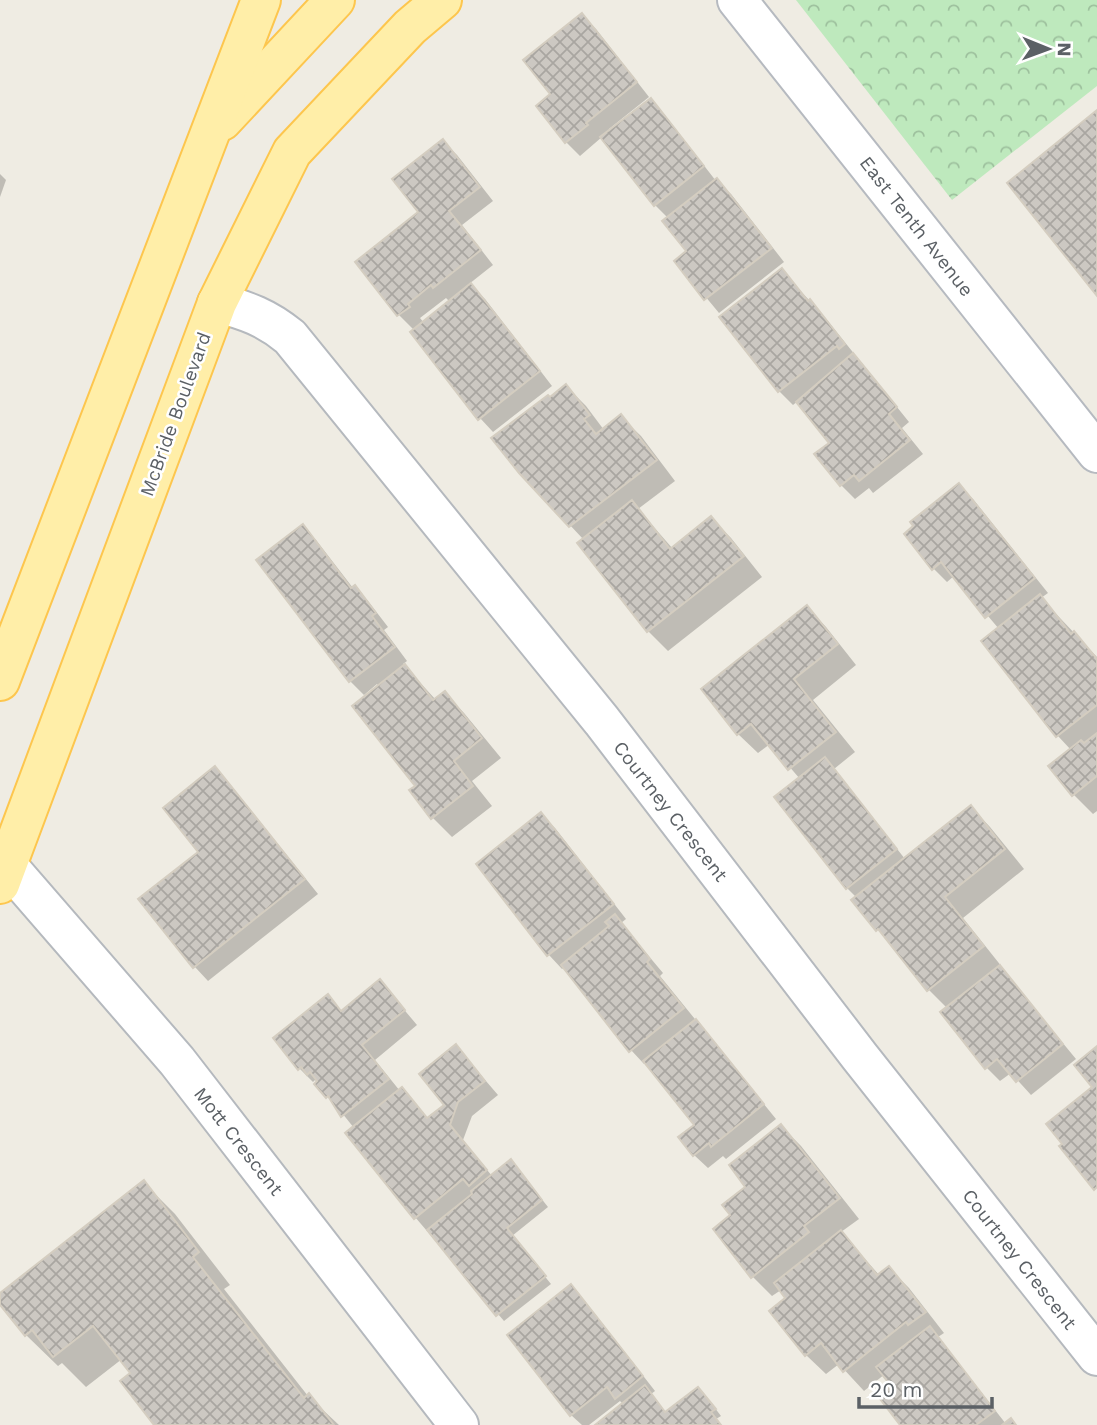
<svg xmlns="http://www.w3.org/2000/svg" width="1097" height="1425" viewBox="0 0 1097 1425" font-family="'Work Sans',sans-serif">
	<defs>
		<pattern id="park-crowns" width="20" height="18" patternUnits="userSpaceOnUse" patternTransform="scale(1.75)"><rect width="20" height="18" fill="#bee9bd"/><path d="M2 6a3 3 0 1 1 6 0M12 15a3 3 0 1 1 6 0" fill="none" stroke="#9dc09d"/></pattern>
		<pattern id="building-cross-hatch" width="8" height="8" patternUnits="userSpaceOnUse" patternTransform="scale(1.75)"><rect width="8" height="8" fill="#ccc8c2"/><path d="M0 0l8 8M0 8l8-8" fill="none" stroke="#a9a6a1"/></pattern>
	</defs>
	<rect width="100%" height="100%" fill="#efece3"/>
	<path fill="url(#park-crowns)" d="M796 0H1097V86L952 200Z"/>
	<g fill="#0003" fill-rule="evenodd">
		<path d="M582 15 596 29 649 97 609 129 611 131 650 100 664 114 716 181 731 194 784 262 719 313 676 261 688 252 668 218 655 205 602 137 580 156 566 142 552 94Z"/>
		<path d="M443 141 457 155 493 201 462 225 493 265 469 284 485 299 552 386 493 432 480 418 414 330 399 315 357 262 421 212ZM446 298 450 302 424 323 420 318Z"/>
		<path d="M0 174 6 180 0 197Z"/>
		<path d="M781 270 823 315 909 422 902 428 923 454 873 493 869 488 855 499 841 485 816 454 831 443 798 401 793 405 779 391 722 317Z"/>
		<path d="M566 386 586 406 604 430 621 417 641 436 675 481 638 509 673 549 711 518 731 538 762 577 668 651 648 631 579 543 584 540 520 472 550 399Z"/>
		<path d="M959 485 973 499 1048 593 1041 598 1097 657V811L1093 814 1073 794 1071 750 1058 736 983 641 999 629 954 576 947 582 933 568Z"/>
		<path d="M302 526 316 540 353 588 355 587 368 601 388 627 384 630 407 661 403 664 436 700 445 693 464 713 501 758 472 781 492 806 452 837 433 818 411 791 417 786 379 687 377 684 364 695 350 681Z"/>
		<path d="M807 607 826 627 856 665 813 700 855 752 834 769 905 859 971 807 990 827 1024 869 963 918 1002 967 1001 968 1076 1059 1031 1095 1011 1073 1000 1081 987 1068 942 1013 947 1008 929 990 854 901 857 898 847 888 800 779 770 744 758 753 738 734Z"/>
		<path d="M215 768 228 782 318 894 208 981 195 967 141 899 200 852Z"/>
		<path d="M541 815 555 828 626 919 621 923 663 973 660 976 776 1119 726 1159 723 1156 708 1168 694 1155 697 1125 647 1062 644 1064 631 1050 565 967 562 969 549 955 478 865Z"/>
		<path d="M380 981 417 1025 375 1060 400 1091 428 1120 447 1105 456 1046 498 1095 472 1116 463 1140 492 1176 517 1168 548 1207 512 1236 551 1284 504 1321 415 1217 354 1128 318 1083 315 1080 313 1082 299 1068 328 996 342 1012Z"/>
		<path d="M781 1126 801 1146 859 1219 841 1232 880 1276 889 1268 909 1288 944 1333 938 1337 1006 1424 1015 1425H903L893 1386 885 1374 864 1391 839 1364 826 1374 806 1355 788 1298 781 1290 772 1296 753 1277 715 1229 732 1216Z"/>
		<path d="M144 1183 175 1214 230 1285 224 1289 308 1396 339 1425H156L132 1373 122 1359 86 1387 62 1363 58 1366 26 1335 0 1302V1295Z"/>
		<path d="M570 1286 584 1300 655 1391 651 1394 666 1414 705 1395 721 1416 716 1419 721 1425H597L623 1404 620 1401 589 1425H582L571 1415Z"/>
	</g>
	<g fill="url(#building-cross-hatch)" stroke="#d4cdc0" stroke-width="2">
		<path d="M582 13 637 82 586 123 588 125 565 143 536 106 550 94 523 60Z"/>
		<path d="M651 98 704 166 654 206 600 137Z"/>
		<path d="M1097 110V296L1007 183Z"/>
		<path d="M443 139 480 187 449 211 481 250 433 288 431 285 408 304 410 307 397 316 355 262 418 212 392 179Z"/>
		<path d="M717 178 772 248 704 300 674 261 686 251 662 221Z"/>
		<path d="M782 268 808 301 810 299 845 344 839 349 837 346 778 392 719 317Z"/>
		<path d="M471 283 540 371 478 420 410 332Z"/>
		<path d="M853 353 897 407 889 414 910 440 859 481 854 475 840 486 814 454 829 443 796 402Z"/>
		<path d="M566 384 590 415 584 419 596 434 621 414 657 460 569 527 519 473 491 438 548 395 550 397Z"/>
		<path d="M959 483 1035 578 985 618 941 562 932 570 904 534 913 526 910 522Z"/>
		<path d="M632 500 670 549 711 516 744 556 647 632 577 543Z"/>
		<path d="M303 524 351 588 355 585 376 613 372 616 395 647 349 682 256 560Z"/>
		<path d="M1040 594 1071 634 1074 631 1097 659V705L1056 737 981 641Z"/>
		<path d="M807 605 838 644 794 679 836 732 788 770 751 724 737 735 701 689Z"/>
		<path d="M405 664 433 700 445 691 482 738 454 761 473 786 431 819 409 790 415 786 352 706Z"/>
		<path d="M1097 733V776L1072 796 1048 766 1081 740 1084 743Z"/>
		<path d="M825 757 897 849 846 889 774 797Z"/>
		<path d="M215 766 305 879 193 968 138 899 198 852 163 808Z"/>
		<path d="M971 805 1005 849 945 897 984 946 927 991 878 929 876 931 851 900Z"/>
		<path d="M541 812 614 904 547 956 476 864Z"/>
		<path d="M615 914 650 959 647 962 684 1008 629 1052 561 965 609 926 605 922Z"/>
		<path d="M1000 965 1063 1044 1016 1082 997 1059 985 1069 940 1012Z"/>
		<path d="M380 979 405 1010 362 1045 389 1079 341 1117 328 1096 326 1098 314 1084 317 1081 310 1072 307 1075 301 1067 298 1070 273 1038 328 994 341 1011Z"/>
		<path d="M696 1019 764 1104 711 1147 709 1143 693 1156 678 1137 694 1125 643 1061Z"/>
		<path d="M456 1044 485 1081 458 1102 450 1125 487 1170 469 1186 463 1179 414 1219 345 1133 402 1087 427 1118 444 1105 419 1074Z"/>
		<path d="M1097 1046V1187L1094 1190 1059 1146 1062 1144 1046 1124 1092 1087 1074 1065Z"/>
		<path d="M781 1124 840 1198 804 1226 809 1232 751 1278 713 1229 730 1215 722 1205 745 1187 729 1165Z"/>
		<path d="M511 1159 542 1200 507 1228 546 1276 496 1316 427 1230 472 1194 471 1191Z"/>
		<path d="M144 1180 199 1252 193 1257 304 1398 309 1393 334 1425H154L120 1381 130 1373 93 1326 53 1357 32 1330 25 1336 0 1305V1293Z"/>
		<path d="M841 1230 877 1275 889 1266 926 1312 908 1325 906 1322 843 1372 821 1343 805 1356 769 1311 785 1298 774 1283Z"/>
		<path d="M571 1284 643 1376 615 1399 607 1387 570 1416 507 1335Z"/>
		<path d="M930 1326 995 1411 976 1425H900L877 1395 891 1386 876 1367Z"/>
		<path d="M645 1385 665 1412 698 1387 716 1409 711 1412 721 1425H595Z"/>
		<path d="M1011 1418 1016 1425H1002Z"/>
	</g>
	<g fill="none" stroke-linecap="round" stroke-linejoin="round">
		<g stroke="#b5b9be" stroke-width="42">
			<g id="street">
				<path d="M217 303C246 310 267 318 290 337L602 721 860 1057 1097 1356"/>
				<path d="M7 865 177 1061 459 1425"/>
			</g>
		</g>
		<g stroke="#b6bac0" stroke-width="42">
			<path id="secondary" d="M737 0 1097 453"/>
		</g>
		<g stroke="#fdc64e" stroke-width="42">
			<g id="primary">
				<path d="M222 121 335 0"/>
				<path d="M0 681 261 0"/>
				<path d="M0 884 217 303 292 152 410 27 442 0"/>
			</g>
		</g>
		<use href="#street" stroke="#fff" stroke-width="38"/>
		<use href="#secondary" stroke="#fff" stroke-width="38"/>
		<use href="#primary" stroke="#ffeea8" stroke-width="38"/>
	</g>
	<g text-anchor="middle" stroke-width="5" stroke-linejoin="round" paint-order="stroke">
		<g font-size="19" fill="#5b6065" stroke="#fff">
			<text transform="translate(917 226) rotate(52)" y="7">East Tenth Avenue</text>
			<text transform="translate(175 414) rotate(-70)" y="7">McBride Boulevard</text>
			<text transform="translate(671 811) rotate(52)" y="7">Courtney Crescent</text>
			<text transform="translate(239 1141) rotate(52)" y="7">Mott Crescent</text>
			<text transform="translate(1020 1259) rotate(52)" y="7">Courtney Crescent</text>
		</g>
	</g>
	<g transform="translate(1048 49) rotate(91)" stroke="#ffffff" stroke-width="5" paint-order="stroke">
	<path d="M0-5L12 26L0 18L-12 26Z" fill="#5b6065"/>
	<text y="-10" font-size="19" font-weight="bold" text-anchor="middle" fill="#5b6065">N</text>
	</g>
	<path d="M859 1397v10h133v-10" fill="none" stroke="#5b6065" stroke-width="3.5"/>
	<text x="870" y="1397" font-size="21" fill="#5b6065" stroke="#ffffff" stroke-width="5" paint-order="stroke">20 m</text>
</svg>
